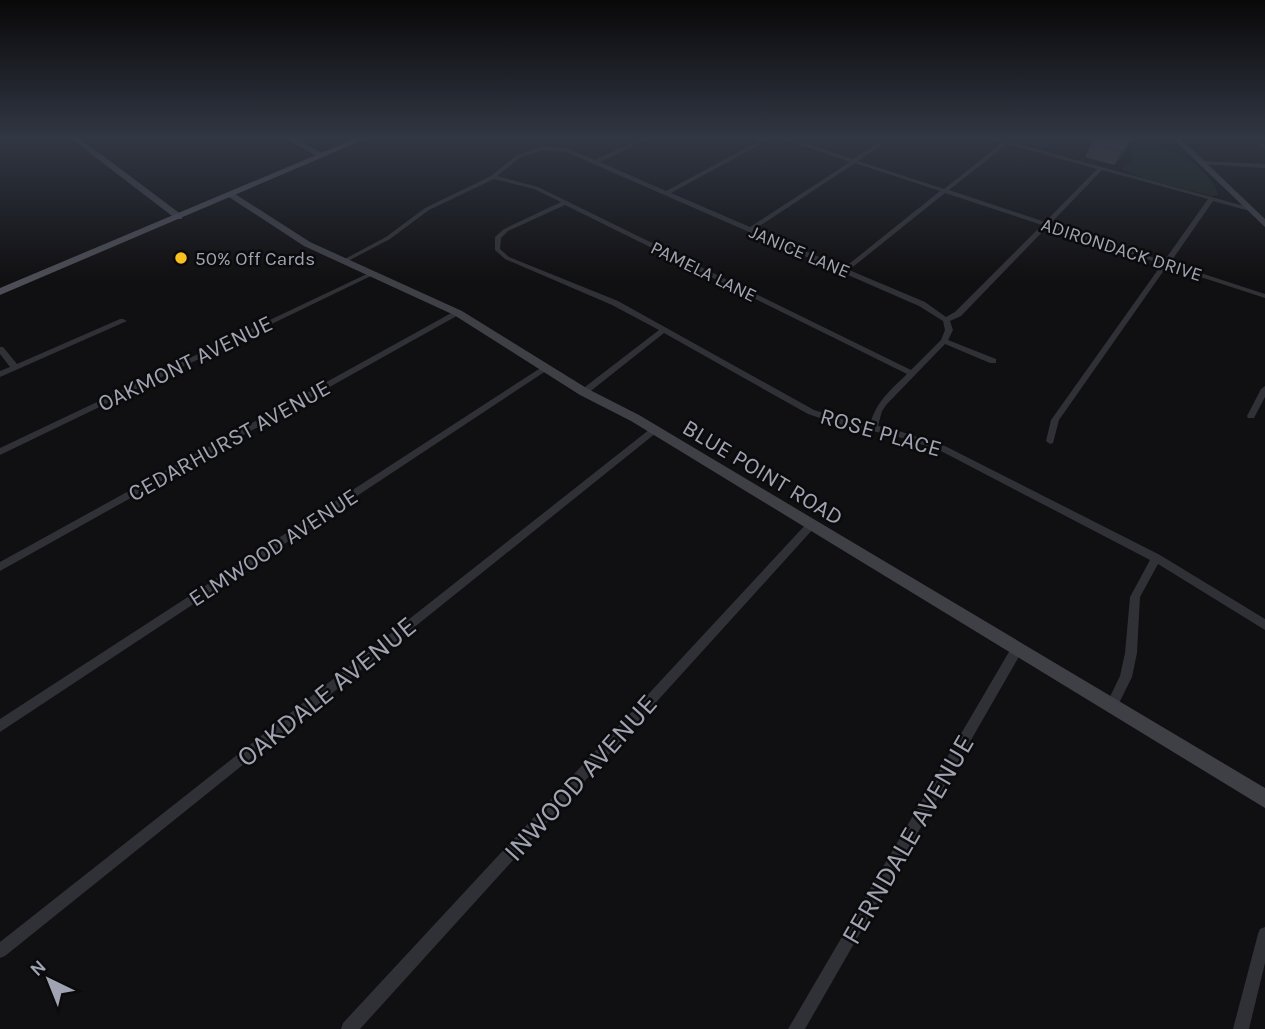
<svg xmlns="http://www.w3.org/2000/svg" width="1265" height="1029" viewBox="0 0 1265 1029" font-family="Karla,sans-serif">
	<rect width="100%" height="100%" fill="#100f11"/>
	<path fill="#1a211b" d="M1024 137C1083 137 1160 125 1204 173 1211 180 1216 185 1218 195L1212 196 1146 179 1122 169 1133 161 1131 146C1101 138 1073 134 1045 148L1025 142Z"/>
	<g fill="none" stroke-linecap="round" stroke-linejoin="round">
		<g fill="#303136" fill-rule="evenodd">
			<path d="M644 137H651L600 162 666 191 767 137H773L671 193 750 227 850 162 778 137H785L853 159 888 137H893L858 161 944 189 1002 143 984 137H992L1248 207 1249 208 1246 210 1213 201 1170 263 1265 294V298L1167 266 1059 420 1053 443 1050 444 1046 441 1051 420 1162 264 1047 227 961 316 950 321 953 330 948 340 996 359V363H990L945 344 887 404 882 411 878 426 896 430 945 446 1160 555 1265 619V630L1158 564 1140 597 1137 653 1132 677 1116 709 1112 711 1108 709 1106 705 1120 676 1125 653 1130 597 1150 560 939 450 892 435 841 425 808 414 664 333 587 394H581V390L659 330 612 305 505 259 495 250V237L504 229 561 202 534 189 494 179 429 210 390 239 346 262 341 261 386 237 425 208 491 176 517 155 543 146 569 149 595 160ZM1007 144 1097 169 1045 222 949 190ZM543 150 566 152 919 306 943 321 945 330 941 340 911 370 538 187 497 176 521 157ZM855 163 940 191 844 268 755 229ZM1102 170 1208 199 1164 261 1050 224ZM945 193 1042 225 955 312 946 317 925 302 849 270ZM565 205 907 374C891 390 876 401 870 425L842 419 814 410 618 301 509 257 500 249 501 238 508 231Z"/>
			<path d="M1251 137H1256L1265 145V150Z"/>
			<path d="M1202 161 1265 164V168L1200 164 1199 163Z"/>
			<path d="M371 272 374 274 373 275 0 455V448Z"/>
			<path d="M455 311H458L462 313 0 571V562Z"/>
			<path d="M120 319H123L127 321 0 377V371L10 367 0 354V347H3L17 364Z"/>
			<path d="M542 367H545L549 369 0 732V719Z"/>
			<path d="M1265 386V397L1255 416 1254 418H1248L1247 416 1261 389Z"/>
			<path d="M653 428 657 431 656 433 5 956 0 958V942L650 429Z"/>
			<path d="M811 521 814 522 816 525 814 528 360 1029H341L343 1023 808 522Z"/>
			<path d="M1017 644 1021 645 1023 649 1021 653 805 1029H788L1013 645Z"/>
			<path d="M1265 927V963L1249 1029H1233L1258 934 1260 929Z"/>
		</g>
		<g fill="#3e4046" fill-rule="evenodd">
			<path d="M69 137H78L182 215V219H176Z"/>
			<path d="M282 137H292L326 155 319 157Z"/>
			<path d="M1171 137H1179L1265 219V227Z"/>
			<path d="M232 192 310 242 462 311 588 389 639 415 1265 788V808L631 421 580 395 454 315 304 246 229 197 228 195Z"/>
		</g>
		<path fill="#4c4d55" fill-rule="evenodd" d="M359 137H370L0 295V288Z"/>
	</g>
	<path fill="#414046" d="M1097 137H1133L1127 149 1114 165 1085 157 1093 140Z"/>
	<path fill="#29282c" d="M1132 137H1133L1127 149 1114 165 1123 148Z"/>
	<path fill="#4b4b52" stroke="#595961" stroke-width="2" d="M1097 137H1132L1123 148 1093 140Z"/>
	<linearGradient id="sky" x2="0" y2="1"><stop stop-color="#090809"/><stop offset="0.49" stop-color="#313743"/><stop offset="1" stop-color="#313743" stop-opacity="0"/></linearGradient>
	<rect width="1265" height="281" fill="url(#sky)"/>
	<circle fill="#f8c020" stroke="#0b0a0c" stroke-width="2.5" cx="181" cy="258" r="7"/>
	<g text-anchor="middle" stroke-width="5" stroke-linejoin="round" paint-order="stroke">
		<g font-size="19" fill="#a0a4b2" stroke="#0b0a0c">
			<text transform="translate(1122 249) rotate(18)" y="7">ADIRONDACK DRIVE</text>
			<text transform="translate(800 251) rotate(23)" y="7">JANICE LANE</text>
			<text transform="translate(704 271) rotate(26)" y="7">PAMELA LANE</text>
		</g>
		<g font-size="19" fill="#a0a4b2" stroke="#0b0a0c" text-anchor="start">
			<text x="195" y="265">50% Off Cards</text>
		</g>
		<g font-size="23" fill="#a0a4b2" stroke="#0b0a0c">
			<text transform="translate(185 363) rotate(-26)" y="8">OAKMONT AVENUE</text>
			<text transform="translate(881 432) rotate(16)" y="8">ROSE PLACE</text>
			<text transform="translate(229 440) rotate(-29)" y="8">CEDARHURST AVENUE</text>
			<text transform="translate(763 472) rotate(31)" y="8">BLUE POINT ROAD</text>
			<text transform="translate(273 547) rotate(-33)" y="8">ELMWOOD AVENUE</text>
		</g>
		<g font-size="28" fill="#a0a4b2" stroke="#0b0a0c">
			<text transform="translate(326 691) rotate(-39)" y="10">OAKDALE AVENUE</text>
			<text transform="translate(580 777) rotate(-48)" y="10">INWOOD AVENUE</text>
			<text transform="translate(907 839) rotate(-60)" y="10">FERNDALE AVENUE</text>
		</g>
	</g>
	<g transform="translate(49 980) rotate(317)" stroke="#0b0a0c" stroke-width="5" paint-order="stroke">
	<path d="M0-5L12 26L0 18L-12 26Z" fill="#a0a4b2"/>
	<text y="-10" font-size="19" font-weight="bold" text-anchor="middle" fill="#a0a4b2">N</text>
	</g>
</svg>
